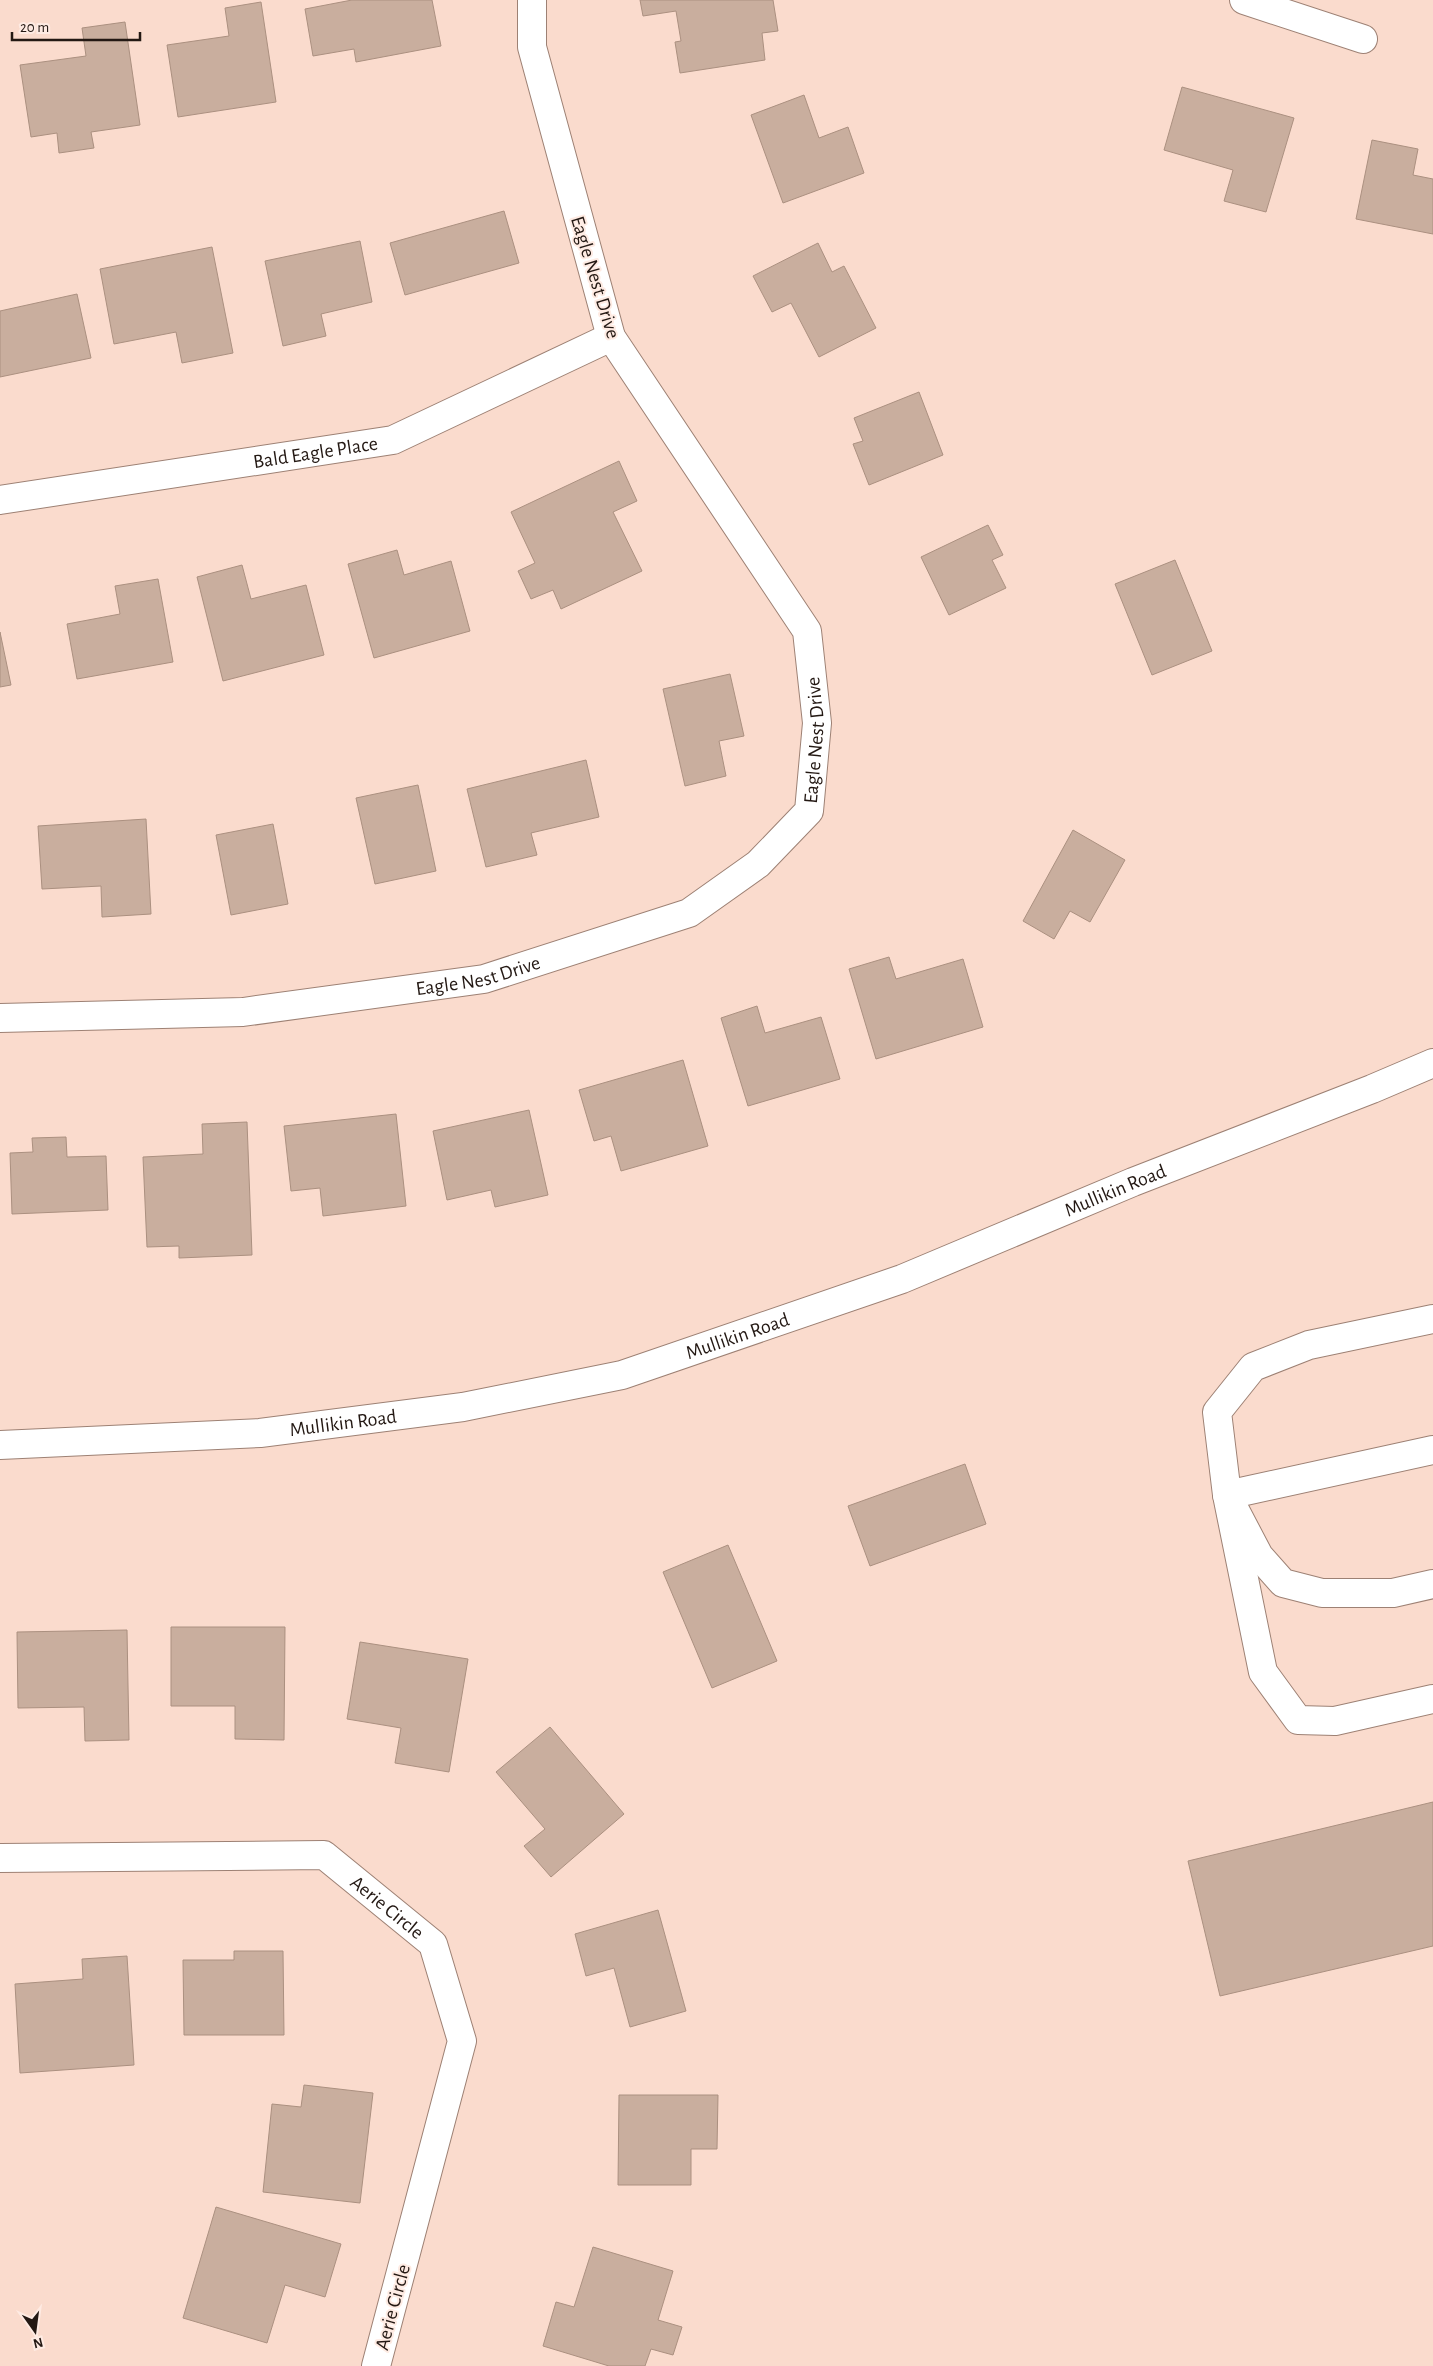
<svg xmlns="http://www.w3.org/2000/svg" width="1433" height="2366" viewBox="0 0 1433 2366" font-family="'Alegreya Sans',sans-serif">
	<rect width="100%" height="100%" fill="#fadbcd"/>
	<g fill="#c9ae9e" stroke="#ab9080">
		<path d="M352 0H432L441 46 356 62 354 49 313 56 305 9Z"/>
		<path d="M640 0H773L778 31 762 33 765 60 680 73 675 42 681 41 676 11 643 16Z"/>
		<path d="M261 2 276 102 178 117 167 45 229 36 225 8Z"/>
		<path d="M125 22 140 125 91 132 94 148 59 153 57 133 31 137 20 65 86 56 82 28Z"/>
		<path d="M1182 87 1294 118 1266 212 1224 201 1233 170 1164 150Z"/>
		<path d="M804 95 819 138 848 127 864 173 783 203 751 115Z"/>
		<path d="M1372 140 1418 149 1413 175 1433 179V234L1356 219Z"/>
		<path d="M504 211 519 263 405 295 390 243Z"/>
		<path d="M360 241 372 302 321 314 326 336 283 346 265 261Z"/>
		<path d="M818 243 832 272 844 266 876 328 819 357 791 303 772 312 753 276Z"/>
		<path d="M212 247 233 353 182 363 176 332 114 344 100 269Z"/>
		<path d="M77 294 91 358 0 377V311Z"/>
		<path d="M919 392 943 455 869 485 853 444 863 441 854 418Z"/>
		<path d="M619 461 637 501 613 512 642 571 561 609 553 590 531 599 518 571 535 563 511 512Z"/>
		<path d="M988 525 1003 555 992 560 1006 588 949 615 921 557Z"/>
		<path d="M397 550 404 575 451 561 470 631 374 658 348 564Z"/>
		<path d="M1175 560 1212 651 1152 675 1115 584Z"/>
		<path d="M242 565 251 599 306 585 324 655 223 681 197 577Z"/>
		<path d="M158 579 173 662 77 679 67 624 120 614 115 586Z"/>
		<path d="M0 632 11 685 0 687Z"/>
		<path d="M730 674 744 736 719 741 726 776 685 786 663 689Z"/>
		<path d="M586 760 599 817 531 833 537 855 486 867 467 789Z"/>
		<path d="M418 785 436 871 375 884 356 798Z"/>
		<path d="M146 819 151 914 102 917 101 886 42 889 38 826Z"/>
		<path d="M273 824 288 904 231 915 216 835Z"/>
		<path d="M1073 830 1125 860 1090 922 1070 911 1054 939 1023 921Z"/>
		<path d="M889 957 896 979 963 959 983 1027 876 1059 849 969Z"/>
		<path d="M757 1006 765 1033 821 1017 840 1079 748 1106 721 1018Z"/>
		<path d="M683 1060 708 1146 621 1171 611 1136 594 1141 579 1090Z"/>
		<path d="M529 1110 548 1195 495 1207 491 1190 447 1200 433 1131Z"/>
		<path d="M396 1114 406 1206 323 1216 320 1188 291 1191 284 1126Z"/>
		<path d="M247 1122 252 1255 179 1258V1246L147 1247 143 1157 203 1154 202 1124Z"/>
		<path d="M66 1137 67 1157 106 1156 108 1210 12 1214 10 1153 33 1152 32 1138Z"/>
		<path d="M965 1464 986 1524 870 1566 848 1506Z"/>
		<path d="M728 1545 777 1661 712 1688 663 1572Z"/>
		<path d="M171 1627H285L284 1740 235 1739V1706H171Z"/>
		<path d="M127 1630 129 1740 85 1741 84 1707 18 1708 17 1632Z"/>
		<path d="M360 1642 468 1659 449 1772 395 1763 401 1728 347 1719Z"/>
		<path d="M550 1727 624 1814 551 1877 524 1846 545 1829 496 1772Z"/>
		<path d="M1433 1802V1946L1220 1996 1188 1861Z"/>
		<path d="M658 1910 686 2011 630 2027 614 1968 586 1976 575 1934Z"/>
		<path d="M234 1951H283L284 2035H184L183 1960H234Z"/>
		<path d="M127 1956 134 2065 20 2073 15 1984 83 1979 82 1959Z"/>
		<path d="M304 2085 373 2093 360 2203 263 2192 272 2104 301 2107Z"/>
		<path d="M619 2095H718L717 2149H691V2185H618Z"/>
		<path d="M216 2207 341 2244 325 2297 285 2285 267 2343 183 2318Z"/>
		<path d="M593 2247 673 2271 658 2320 682 2327 673 2355 651 2349 645 2366H609L543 2346 556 2302 574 2307Z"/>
	</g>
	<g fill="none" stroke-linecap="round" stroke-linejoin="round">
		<g stroke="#9d8174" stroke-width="30">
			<g id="minor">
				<path d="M1244 0 1363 39"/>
				<path id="s1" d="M0 500 393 440 611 337"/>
				<path id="s2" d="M0 1018 243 1012 484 979 689 913 758 864 809 811 817 723 807 631 611 337 532 47V0"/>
				<path d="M1433 1319 1309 1345 1253 1367 1217 1412 1227 1495 1259 1556 1283 1583 1322 1593H1393L1433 1584"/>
				<path id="s3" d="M0 1445 260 1433 463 1407 622 1375 902 1279 1133 1182 1372 1089 1433 1063"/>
				<path d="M1433 1450 1227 1495 1263 1672 1298 1720 1335 1721 1433 1699"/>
				<path id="s4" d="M0 1858 324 1855 433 1944 462 2041 376 2366"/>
			</g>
		</g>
		<use href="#minor" stroke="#fff" stroke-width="28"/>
	</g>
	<g text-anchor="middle" stroke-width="4" stroke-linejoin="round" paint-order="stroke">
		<g font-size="20" fill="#231813" stroke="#feebe3">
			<text transform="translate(596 277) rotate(73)" y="7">Eagle Nest Drive</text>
			<text dy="7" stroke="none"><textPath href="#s1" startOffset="319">Bald Eagle Place</textPath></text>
			<text dy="7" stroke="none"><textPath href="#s2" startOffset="931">Eagle Nest Drive</textPath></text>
			<text dy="7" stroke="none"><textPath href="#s2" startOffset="481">Eagle Nest Drive</textPath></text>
			<text dy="7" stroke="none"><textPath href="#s3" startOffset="1154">Mullikin Road</textPath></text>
			<text dy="7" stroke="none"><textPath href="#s3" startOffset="749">Mullikin Road</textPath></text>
			<text dy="7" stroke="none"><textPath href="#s3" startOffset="344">Mullikin Road</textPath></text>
			<text dy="7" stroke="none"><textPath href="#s4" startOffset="406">Aerie Circle</textPath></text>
			<text transform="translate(392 2307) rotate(-75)" y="7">Aerie Circle</text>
		</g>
	</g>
	<g transform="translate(35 2331) rotate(166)" stroke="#feebe3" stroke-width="4" paint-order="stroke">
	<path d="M0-4L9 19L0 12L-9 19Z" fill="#231813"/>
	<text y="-8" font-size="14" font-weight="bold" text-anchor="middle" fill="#231813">N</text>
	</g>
	<path d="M12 32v8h128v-8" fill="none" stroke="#231813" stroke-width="2.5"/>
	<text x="20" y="32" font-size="15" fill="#231813" stroke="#feebe3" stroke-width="4" paint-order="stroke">20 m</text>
</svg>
